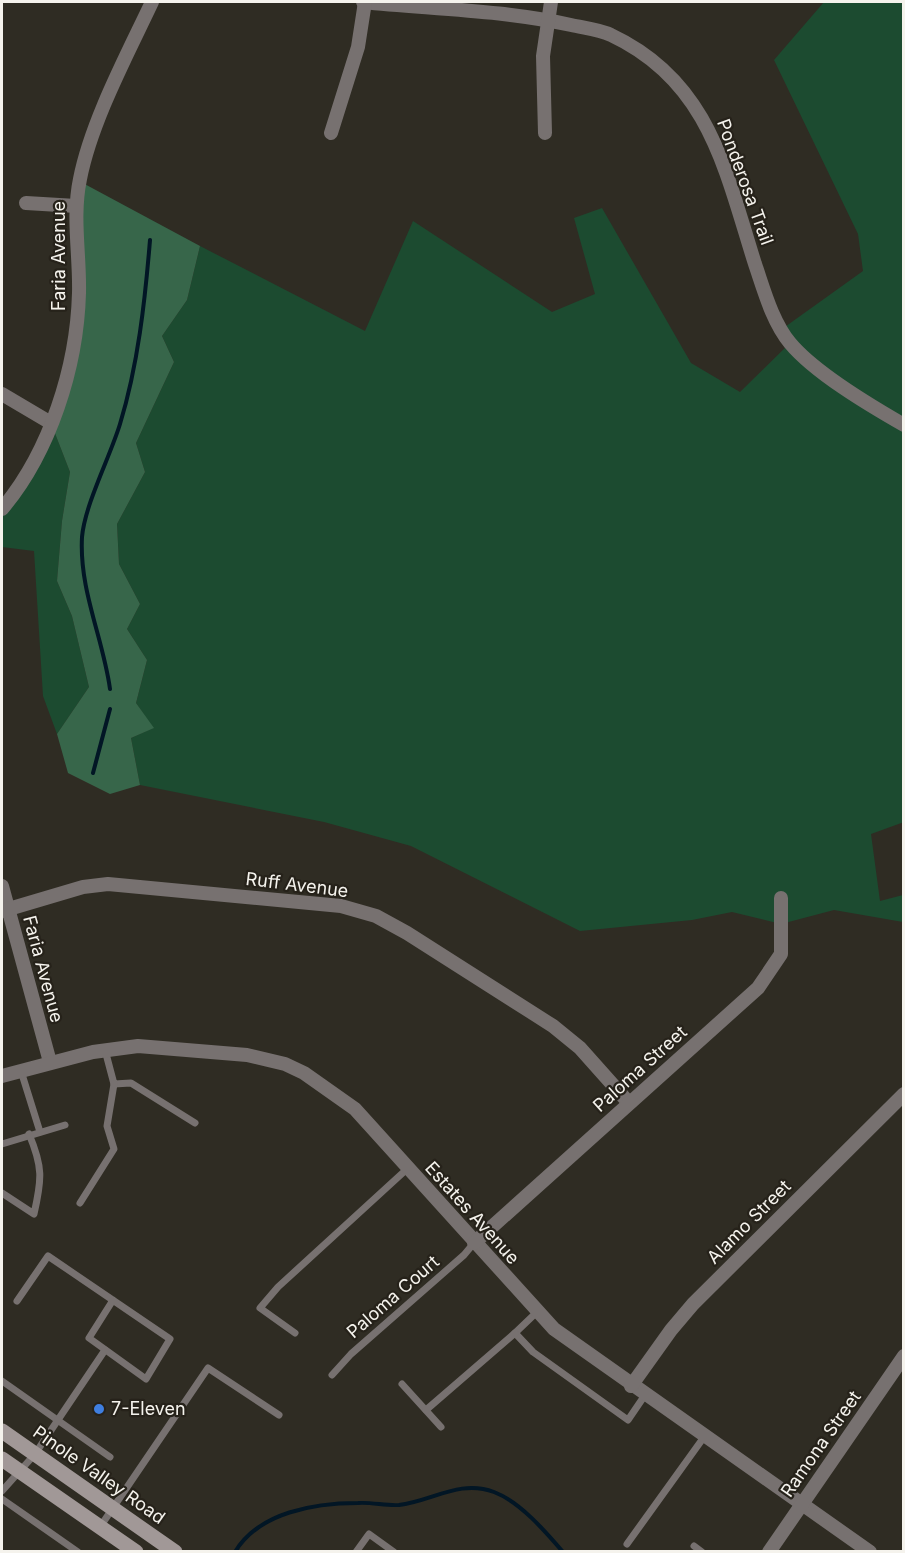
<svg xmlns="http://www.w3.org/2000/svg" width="905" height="1553" viewBox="0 0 905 1553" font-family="Inter,sans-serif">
	<rect width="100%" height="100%" fill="#2f2c23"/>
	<g fill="#1c4b30">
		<path d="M824 2H903L904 822 871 834 880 901 903 895V922L834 910 781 924 732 912 692 920 580 931 411 846 324 822 140 785 131 738 153 728 136 703 147 660 127 629 140 604 119 564 117 524 145 472 136 443 174 362 162 336 187 300 200 246 365 331 413 221 552 312 595 294 574 218 602 208 691 363 740 392 790 343 782 329 863 271 858 234 774 60Z"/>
		<path d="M51 423 70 472 62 521 57 581 72 616 89 687 57 734 43 696 34 551 2 547V509Z"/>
	</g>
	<path fill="#37664a" d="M79 181 200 246 187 300 162 336 174 362 136 443 145 472 117 524 119 564 140 604 127 629 147 660 136 703 154 728 131 738 140 785 110 794 68 773 57 734 89 687 72 616 57 581 62 521 70 472 51 423 76 332Z"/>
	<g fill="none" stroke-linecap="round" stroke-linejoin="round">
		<g stroke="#021625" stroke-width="4">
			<path d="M110 689C103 638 79 590 82 537 85 504 110 457 120 424 138 365 145 301 150 240"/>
			<path d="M93 773 110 709"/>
			<path d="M235 1552C259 1512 315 1503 358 1503 372 1502 386 1506 399 1505 432 1501 460 1479 494 1492 520 1502 545 1531 563 1552"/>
		</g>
		<g stroke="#777170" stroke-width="7">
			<path d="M105 1050 114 1084 131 1083 195 1123"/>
			<path d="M21 1071 40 1132"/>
			<path d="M2 1144 65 1125"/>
			<path d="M2 1193 34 1214C42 1179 43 1167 29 1134"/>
			<path d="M80 1203 114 1149 107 1126 114 1084"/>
			<path d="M17 1301 48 1256 170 1339 146 1379 89 1338 113 1300"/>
			<path d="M538 1311 515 1333 533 1352 628 1420 645 1395"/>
			<path d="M295 1333 260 1308 278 1287 407 1169"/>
			<path d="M332 1375 351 1354 464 1255 474 1243"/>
			<path d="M2 1381 110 1457"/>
			<path d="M402 1384 441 1427"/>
			<path d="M426 1410 515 1333"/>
			<path d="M2 1491 35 1454 105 1350"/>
			<path d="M2 1499 78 1552"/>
			<path d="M100 1527 208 1368 279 1415"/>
			<path d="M627 1544 704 1437"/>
			<path d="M694 1546 702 1552"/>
			<path d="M356 1552 369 1534 394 1552"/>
		</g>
		<g stroke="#777170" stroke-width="14">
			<path d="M363 2C432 9 503 10 571 25 584 28 599 29 611 35 709 81 725 169 755 264 764 290 772 321 790 343 815 373 869 405 904 425"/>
			<path d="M331 133 358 47 365 2"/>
			<path d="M545 133 543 56 551 2"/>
			<path d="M26 203 76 206"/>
			<path d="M2 394 51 423"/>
			<path d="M2 509C50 452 77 367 79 293 80 255 72 217 80 179 91 122 127 55 152 2"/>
			<path d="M2 886 50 1062"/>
			<path d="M2 911 83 887 108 884 341 906 376 916 407 933 553 1026 580 1048 629 1103"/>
			<path d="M2 1076 93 1052 138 1046 247 1055 285 1064 304 1073 355 1109 554 1329 870 1552"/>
			<path d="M474 1243 758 988 781 954V898"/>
			<path d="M631 1386 671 1330 693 1304 904 1094"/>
			<path d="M769 1552 904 1356"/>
		</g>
		<g stroke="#a19897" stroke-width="15">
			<path d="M2 1431 175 1552"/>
			<path d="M2 1459 136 1552"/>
		</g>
	</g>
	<circle fill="#3f7fe0" stroke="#26221a" stroke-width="2" cx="99" cy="1409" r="6"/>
	<g text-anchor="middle" stroke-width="4.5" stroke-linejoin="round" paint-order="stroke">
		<g font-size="18" fill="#f5f3ed" stroke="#26221a">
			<text transform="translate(745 182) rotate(70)" y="6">Ponderosa Trail</text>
			<text transform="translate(59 256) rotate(-90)" y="6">Faria Avenue</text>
			<text transform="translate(297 885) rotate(7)" y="6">Ruff Avenue</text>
			<text transform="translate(43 969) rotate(75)" y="6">Faria Avenue</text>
			<text transform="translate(640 1069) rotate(-42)" y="6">Paloma Street</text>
			<text transform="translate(472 1213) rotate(48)" y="6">Estates Avenue</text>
			<text transform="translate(749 1222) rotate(-45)" y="6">Alamo Street</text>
			<text transform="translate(393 1297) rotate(-41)" y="6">Paloma Court</text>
			<text transform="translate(821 1444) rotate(-55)" y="6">Ramona Street</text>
			<text transform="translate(99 1475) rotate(35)" y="6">Pinole Valley Road</text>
		</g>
		<g font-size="18" fill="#f5f3ed" stroke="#26221a" text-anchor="start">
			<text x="111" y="1415">7-Eleven</text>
		</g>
	</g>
	<rect width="905" height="1553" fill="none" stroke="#f5f3ed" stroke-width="6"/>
</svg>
